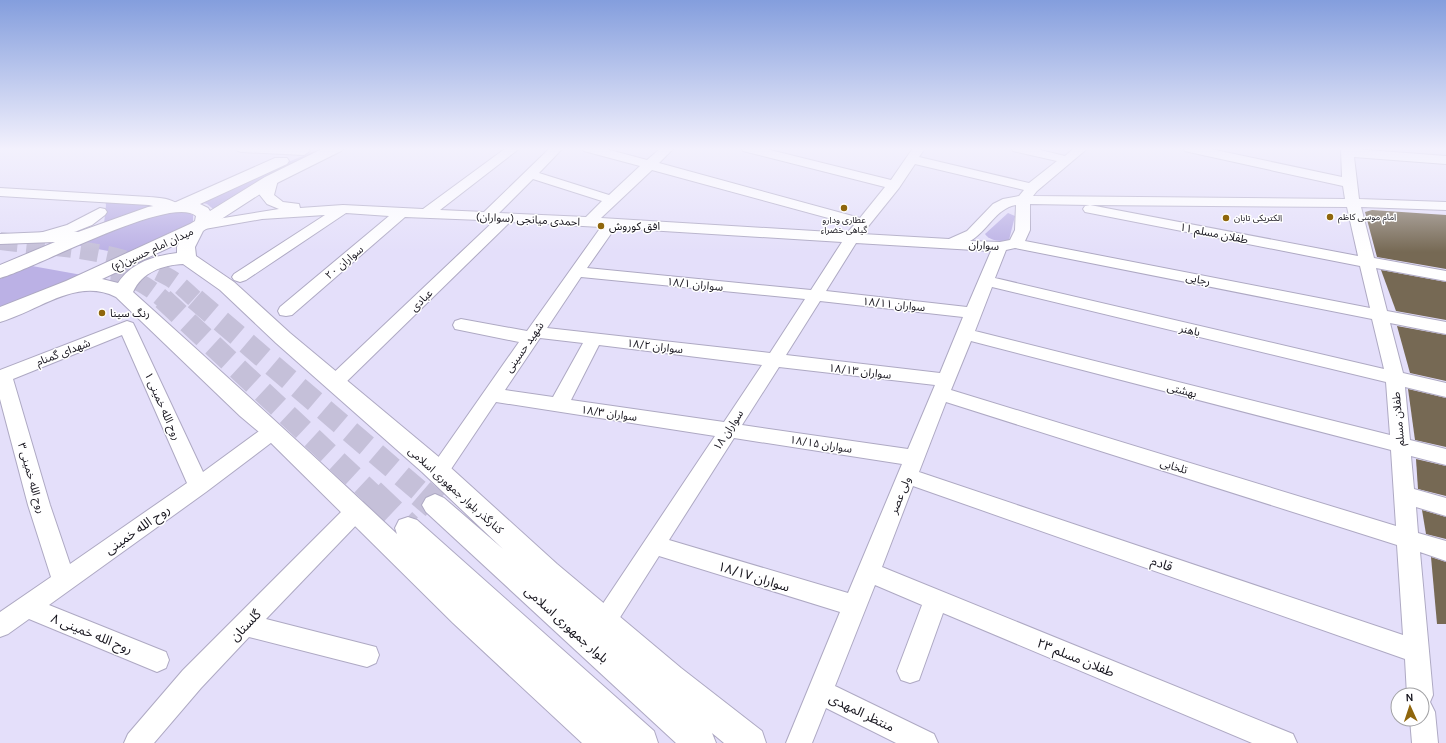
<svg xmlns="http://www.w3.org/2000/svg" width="1446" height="743" viewBox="0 0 1446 743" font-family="Karla,'Noto Sans Arabic',sans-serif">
	<rect width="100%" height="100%" fill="#e4dffa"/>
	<g fill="#bbb1e5">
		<path d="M317 150 268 178 217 212 207 204 195 201Z"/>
		<path d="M105 200 158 204 104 224 106 205Z"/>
		<path d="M171 211 188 213 193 215V224L130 255 76 245 147 218Z"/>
		<path d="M1008 213 1015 216 1009 240C1000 242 990 241 985 234Z"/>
		<path d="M32 266 82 275 0 309V279Z"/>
	</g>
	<g fill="#766954">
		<path d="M1372 210 1446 215V269L1377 257 1365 212Z"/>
		<path d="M1381 270 1446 282V320L1396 311Z"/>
		<path d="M1397 326 1446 335V381L1410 373Z"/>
		<path d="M1408 389 1446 398V447L1415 440Z"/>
		<path d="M1416 459 1446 466V496L1418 489Z"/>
		<path d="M1422 510 1446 517V539L1426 534Z"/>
		<path d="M1431 557 1446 562V624H1437Z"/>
	</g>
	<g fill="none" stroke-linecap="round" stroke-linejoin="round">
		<g stroke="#c5c0d9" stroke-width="18" stroke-dasharray="18 9" stroke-linecap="butt">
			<path d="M0 241C57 248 120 249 170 278 180 284 188 293 196 300"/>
			<path d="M111 273C130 275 150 287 164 300"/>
		</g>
		<g stroke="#c5c0d9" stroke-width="22" stroke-dasharray="22 12" stroke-linecap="butt">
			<path d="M163 299 372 494"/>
			<path d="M195 299 423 494"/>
		</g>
		<g stroke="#c5c0d9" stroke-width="29" stroke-dasharray="29 14" stroke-linecap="butt">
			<path d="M371 493 408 528"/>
			<path d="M421 493 435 505"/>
		</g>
		<g stroke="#aea9c3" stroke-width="2">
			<g id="minor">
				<path d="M236 148H307L310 151 304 155 242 152 238 151Z"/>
				<path d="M506 148H520L440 210 484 212 550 148H563L539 173 609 195 640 166 584 151 582 148H602L647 160 661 148H674L659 163 860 218 885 187 743 151 741 148H762L891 180 913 148H925L919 157 1029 183 1057 161 1013 151 1011 148H1032L1065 156 1074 148H1088L1037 191 1033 196 1345 199 1343 186 1189 152 1185 151 1183 148H1206L1342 177 1341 148 1446 156V164L1354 157 1359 199 1446 202V210L1361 207 1374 258 1446 271V281L1376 268 1387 311 1446 322V334L1390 323 1403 373 1446 383V397L1405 387 1410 440 1446 449V465L1411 456 1414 489 1446 498V516L1416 507 1418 533 1446 541V561L1420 552 1433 695 1430 702 1435 712 1438 743H1412L1410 719H1422V695H1407L1405 659 913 486 882 567 1293 734 1297 743H1252L943 613 919 680 910 683 901 680 897 671 922 605 875 585 835 686 934 734 938 743H896L826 708 812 743H786L840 612 659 556 612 630 604 633 596 630 592 622 596 614 715 436 496 402 445 478 438 480 431 478 428 472 519 342 455 329 453 325 455 321 461 319 527 331 601 227 510 222 340 388 334 389 328 388 325 383 328 378 494 221 486 222 481 220 405 217 292 315 286 316 280 315 278 311 280 307 389 216 346 213 246 280 240 282 234 280 232 277 234 274 325 215 262 219 199 230 194 229 192 226 194 223 199 222 279 209 267 204 259 194 266 177H276L278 180 274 195 283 202 299 204 300 208 343 205 423 209ZM915 164 1024 190 1019 196 1003 199 993 204 967 231 949 239 862 234 899 188ZM652 170 854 225 847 233 601 218ZM533 179 602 201 586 217 499 213ZM1030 204 1090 205 1085 206 1083 209 1085 212 1360 266 1370 308 1025 241 1030 230ZM1016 205 1015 230 1010 240 1000 242 970 241C987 232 996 208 1016 205ZM1090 205 1347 207 1358 256ZM615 228 842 242 811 290 587 268ZM856 243 991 251 967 307 826 291ZM1015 248 1372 319 1384 369 995 278 1006 250ZM581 277 805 299 770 353 547 328ZM992 287 1386 382 1390 435 975 331ZM820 301 963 317 940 373 786 355ZM540 338 583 343 553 397 505 390ZM971 341 1391 450 1396 526 951 390ZM599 345 762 365 724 422 571 400ZM779 367 935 385 908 449 742 425ZM946 402 1397 545 1403 635 919 472ZM734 438 902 464 848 593 669 540Z"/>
				<path d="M0 188 149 197C159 198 174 198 180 207L178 210 173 211 149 205 0 196Z"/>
				<path d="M100 208 105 209 107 212 105 215 92 225 77 231 41 241 36 240 34 237 36 234 67 225Z"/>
				<path d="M127 321 133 323 135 327 203 472 266 426 273 424 280 426 283 431 280 436 206 492 49 605 166 652 169 660 166 668 157 672 29 619 8 634 0 637V612L51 577 28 505 0 399V370ZM122 335 187 483 70 564 50 505 13 379Z"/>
				<path d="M356 502 364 505 367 511 364 517 266 619 376 647 379 655 376 663 367 667 249 637 201 688 154 743H124L128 734 183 670 348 505Z"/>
			</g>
		</g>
		<g stroke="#aea9c3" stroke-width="2">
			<path id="major" d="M324 148H344L341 151 277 183 209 227 203 231 195 247 196 256 234 282 290 333 440 458 557 564 681 668 762 731 766 743H724L712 733 716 743H676L426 512 422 505 426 498 435 494 444 498 503 549 422 472 276 343 220 290 183 264C163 265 142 272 133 292 222 372 310 452 397 534L395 528 399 520 408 517 417 520 654 731 658 743H582L453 623 265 437 240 416 116 297C76 277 39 311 0 322V307L66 281 190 224 195 221 196 216C171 194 34 269 0 278V265L55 242 0 244V234L72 231 78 232 148 207 176 202 275 158H287L289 161 287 164 200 204 208 208 210 211 265 177ZM179 243 177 247V253C154 256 132 262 118 283L102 279Z"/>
		</g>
		<use href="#minor" fill="#fff" fill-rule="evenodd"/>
		<use href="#major" fill="#fff" fill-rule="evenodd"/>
	</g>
	<linearGradient id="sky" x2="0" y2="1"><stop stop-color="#849edd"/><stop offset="0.59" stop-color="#f3f1fd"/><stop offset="1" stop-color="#f3f1fd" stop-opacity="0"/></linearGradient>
	<rect width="1446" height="252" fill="url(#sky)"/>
	<g fill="#8f660c" stroke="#fff" stroke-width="1.5">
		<circle cx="844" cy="208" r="4"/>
		<circle cx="1330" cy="217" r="4"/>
		<circle cx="1226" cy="218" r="4"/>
		<circle cx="601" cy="226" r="4"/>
		<circle cx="102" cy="313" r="4"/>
	</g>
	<g text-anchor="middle" stroke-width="3" stroke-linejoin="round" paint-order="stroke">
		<g font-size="9" fill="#15131c" stroke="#fff" text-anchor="start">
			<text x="1338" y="220">امام موسی کاظم</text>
			<text x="1234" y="221">الکتریکی تابان</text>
			<text x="844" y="223" text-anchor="middle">عطاری ودارو<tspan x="844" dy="10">گیاهی خضراء</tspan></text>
		</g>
		<g font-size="11" fill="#15131c" stroke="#fff">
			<text transform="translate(528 219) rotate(3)" y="4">احمدی میانجی (سواران)</text>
			<text transform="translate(1214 233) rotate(11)" y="4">طفلان مسلم ۱۱</text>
			<text transform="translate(984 245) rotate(4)" y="4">سواران</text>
			<text transform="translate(152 249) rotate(-25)" y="4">میدان امام حسین(ع)</text>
			<text transform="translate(344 262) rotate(-40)" y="4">سواران ۲۰</text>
			<text transform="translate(1198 279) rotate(11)" y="4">رجایی</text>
			<text transform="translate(695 284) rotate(6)" y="4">سواران ۱۸/۱</text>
			<text transform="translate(421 300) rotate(-44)" y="4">عبادی</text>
			<text transform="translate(894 304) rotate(6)" y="4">سواران ۱۸/۱۱</text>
			<text transform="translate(1190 330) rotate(13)" y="4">باهنر</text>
			<text transform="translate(655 346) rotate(7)" y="4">سواران ۱۸/۲</text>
			<text transform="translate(524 347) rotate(-55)" y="4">شهید حسینی</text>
			<text transform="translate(63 352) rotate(-21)" y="4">شهدای گمنام</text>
			<text transform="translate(860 371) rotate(7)" y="4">سواران ۱۸/۱۳</text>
			<text transform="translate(1182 390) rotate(14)" y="4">بهشتی</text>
			<text transform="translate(163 406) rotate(66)" y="4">روح الله خمینی ۱</text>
			<text transform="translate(609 413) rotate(8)" y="4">سواران ۱۸/۳</text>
			<text transform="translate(1398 419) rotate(-95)" y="4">طفلان مسلم</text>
			<text transform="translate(728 430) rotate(-57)" y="4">سواران ۱۸</text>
			<text transform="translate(821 444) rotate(9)" y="4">سواران ۱۸/۱۵</text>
			<text transform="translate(1174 466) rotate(17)" y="4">تلخابی</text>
			<text transform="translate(32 478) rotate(74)" y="4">روح الله خمینی ۳</text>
			<text transform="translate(456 490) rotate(42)" y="4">کنارگذر بلوار جمهوری اسلامی</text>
			<text transform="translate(900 495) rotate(-68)" y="4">ولی عصر</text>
		</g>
		<g font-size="11" fill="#15131c" stroke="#fff" text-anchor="start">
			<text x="609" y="230">افق کوروش</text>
			<text x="110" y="317">رنگ سینا</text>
		</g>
		<g font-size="13" fill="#15131c" stroke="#fff">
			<text transform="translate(137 529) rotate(-35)" y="5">روح الله خمینی</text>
			<text transform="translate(1162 563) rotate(19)" y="5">قادم</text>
			<text transform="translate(754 576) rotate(17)" y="5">سواران ۱۸/۱۷</text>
			<text transform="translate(567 624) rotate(42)" y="5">بلوار جمهوری اسلامی</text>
			<text transform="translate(245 625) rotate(-46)" y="5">گلستان</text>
			<text transform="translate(92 633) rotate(22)" y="5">روح الله خمینی ۸</text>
			<text transform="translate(1076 657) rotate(22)" y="5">طفلان مسلم ۲۳</text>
			<text transform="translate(862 712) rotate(26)" y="5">منتظر المهدی</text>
		</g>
	</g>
	<g transform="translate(1410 707) rotate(357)"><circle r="19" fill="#ffffff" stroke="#a1a1a4"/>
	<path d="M0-3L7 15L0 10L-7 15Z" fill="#8f660c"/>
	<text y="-6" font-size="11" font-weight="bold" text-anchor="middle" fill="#15131c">N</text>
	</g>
</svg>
